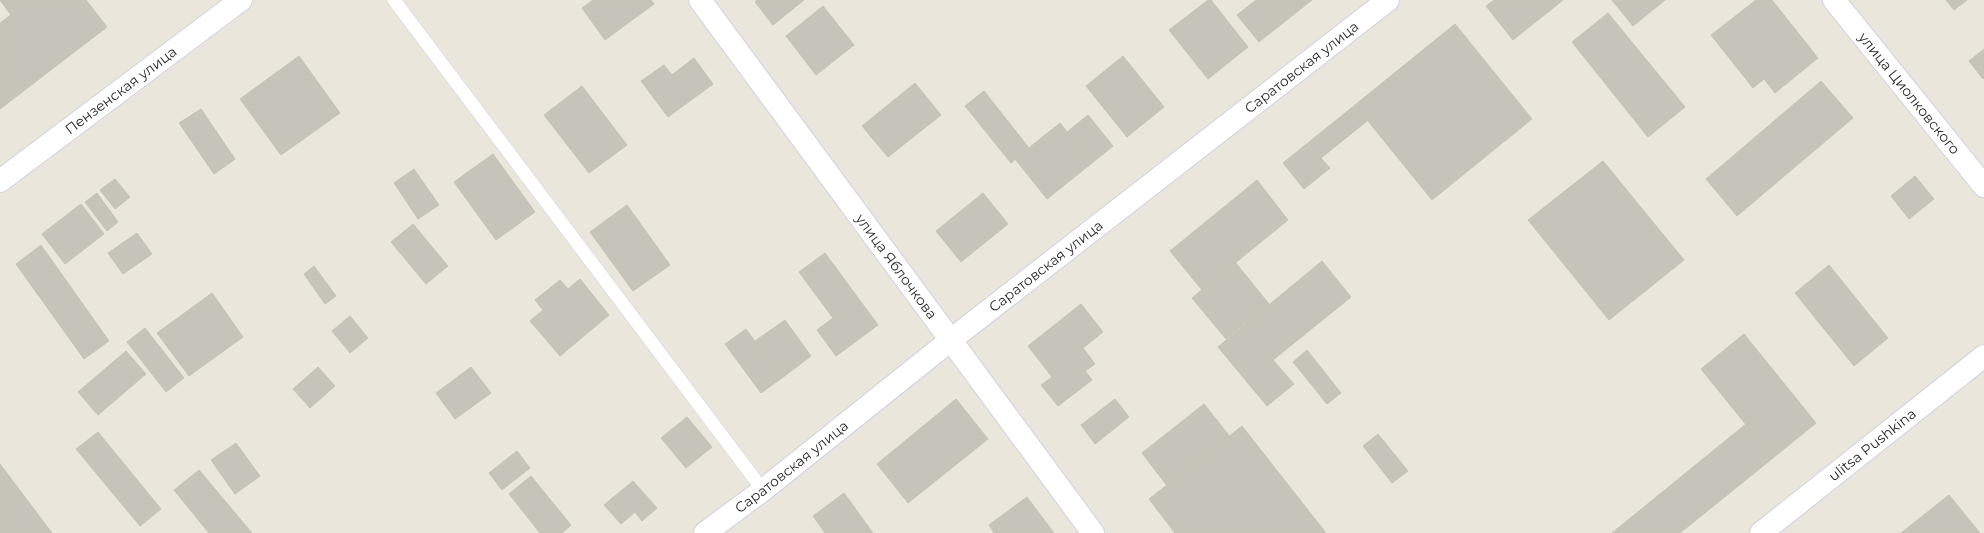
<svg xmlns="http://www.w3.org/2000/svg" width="1984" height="533" viewBox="0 0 1984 533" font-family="Montserrat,sans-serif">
	<rect width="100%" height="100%" fill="#eae6dc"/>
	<g fill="#c6c4ba" stroke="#c5c2b5">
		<path d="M0 0H86L107 27 0 109V23L11 15Z"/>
		<path d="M593 0H651L654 4 605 40 582 8Z"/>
		<path d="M757 0H804L773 25 755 2Z"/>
		<path d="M1208 0H1211L1248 47 1208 79 1169 30Z"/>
		<path d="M1256 0H1265L1283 23 1259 42 1237 15Z"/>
		<path d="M1265 0H1312L1283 23Z"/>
		<path d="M1494 0H1563L1513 40 1486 6Z"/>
		<path d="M1612 0H1665L1633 26Z"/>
		<path d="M1756 0H1772L1818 58 1775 93 1764 79 1753 88 1711 35Z"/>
		<path d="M1946 0H1967L1954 10Z"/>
		<path d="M823 6 854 45 816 75 786 36Z"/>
		<path d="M1608 13 1685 107 1648 137 1572 42Z"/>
		<path d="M1455 24 1532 119 1432 200 1355 105Z"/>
		<path d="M1984 49V78L1983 79 1969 61Z"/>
		<path d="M299 56 340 113 281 155 240 99Z"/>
		<path d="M1123 56 1164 107 1127 137 1086 86Z"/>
		<path d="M694 58 713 84 668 117 641 81 664 65 672 75Z"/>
		<path d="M1821 81 1853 118 1737 216 1706 179Z"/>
		<path d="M915 83 941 115 888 157 862 126Z"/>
		<path d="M582 86 627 145 589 173 544 115Z"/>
		<path d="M984 91 1029 148 1011 163 965 106Z"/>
		<path d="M1355 105 1367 121 1321 158 1330 168 1304 189 1283 163Z"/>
		<path d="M201 109 235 159 214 174 179 123Z"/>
		<path d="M1088 115 1113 146 1092 163 1067 132Z"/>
		<path d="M1060 123 1092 163 1047 199 1015 159Z"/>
		<path d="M493 154 535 212 496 240 454 182Z"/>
		<path d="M1603 161 1684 260 1609 320 1528 220Z"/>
		<path d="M414 169 439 205 418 219 394 183Z"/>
		<path d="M1915 176 1934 199 1909 219 1891 196Z"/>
		<path d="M115 179 130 197 115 209 100 190Z"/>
		<path d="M1257 180 1288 220 1202 290 1170 251Z"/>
		<path d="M97 193 118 222 107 231 85 202Z"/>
		<path d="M983 193 1008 224 961 262 936 231Z"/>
		<path d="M81 204 104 234 65 264 42 234Z"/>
		<path d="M627 205 670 265 633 291 590 232Z"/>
		<path d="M413 224 448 266 426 284 391 242Z"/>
		<path d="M137 233 152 254 123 274 108 253Z"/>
		<path d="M41 245 109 341 84 359 16 264Z"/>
		<path d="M825 253 878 325 836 356 817 330 833 318 799 272Z"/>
		<path d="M1322 261 1351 297 1273 360 1294 384 1267 406 1218 347Z"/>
		<path d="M1235 262 1269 304 1226 339 1192 298Z"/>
		<path d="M1829 265 1888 338 1854 366 1795 293Z"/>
		<path d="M314 266 336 296 325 304 304 274Z"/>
		<path d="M580 279 609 315 560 356 530 321 543 310 535 300 560 280 568 289Z"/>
		<path d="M212 293 243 337 189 376 157 333Z"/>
		<path d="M1081 304 1103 332 1083 348 1095 364 1085 371 1092 380 1058 406 1041 385 1052 377 1028 346Z"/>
		<path d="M350 316 368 338 350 353 332 331Z"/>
		<path d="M785 320 811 356 782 378 755 341Z"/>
		<path d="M145 328 184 378 166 392 127 342Z"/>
		<path d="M746 329 782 378 761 393 725 344Z"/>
		<path d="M1744 334 1816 423 1773 458 1701 369Z"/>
		<path d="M1307 350 1341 393 1327 404 1293 362Z"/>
		<path d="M126 351 146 374 98 415 78 392Z"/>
		<path d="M318 367 335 386 310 408 293 389Z"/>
		<path d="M471 367 491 393 455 419 436 393Z"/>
		<path d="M956 399 988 439 908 503 877 464Z"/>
		<path d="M1115 399 1129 417 1095 444 1081 425Z"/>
		<path d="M1204 404 1231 438 1168 487 1142 453Z"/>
		<path d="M687 417 712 447 686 468 661 438Z"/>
		<path d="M1746 424 1773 458 1680 533H1612Z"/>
		<path d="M1242 426 1326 533H1175L1149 499Z"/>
		<path d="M98 432 161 509 140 526 76 449Z"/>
		<path d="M1378 434 1408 471 1392 483 1363 446Z"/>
		<path d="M236 443 260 476 235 494 211 460Z"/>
		<path d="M517 451 530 468 502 490 489 473Z"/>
		<path d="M0 464 52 533H0Z"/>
		<path d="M199 470 252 533H209L174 490Z"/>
		<path d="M531 476 571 525 562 533H540L509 494Z"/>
		<path d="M633 481 657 508 642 521 635 512 621 524 604 505Z"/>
		<path d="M844 493 873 533H825L813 516Z"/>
		<path d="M1949 495 1980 533H1901Z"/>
		<path d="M1027 497 1054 533H994L989 525Z"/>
	</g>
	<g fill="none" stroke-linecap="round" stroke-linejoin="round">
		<g stroke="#d1d2e1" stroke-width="14">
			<path id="lane" d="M394 0 763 490"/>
		</g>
		<g stroke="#d1d2e1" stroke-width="24">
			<g id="street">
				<path id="s1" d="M700 0 1093 533"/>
				<path id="s2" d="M1834 0 1984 186"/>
				<path id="s3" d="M0 181 241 0"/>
				<path id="s4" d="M705 533 763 490 952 339 1388 0"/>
				<path id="s5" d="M1761 533 1984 356"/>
			</g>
		</g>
		<use href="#lane" stroke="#fff" stroke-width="13"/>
		<use href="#street" stroke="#fff" stroke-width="22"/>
	</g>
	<g text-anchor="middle" stroke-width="3.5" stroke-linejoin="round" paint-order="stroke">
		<g font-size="14" fill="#292929" stroke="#fff">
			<text dy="5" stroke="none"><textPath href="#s4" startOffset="757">Саратовская улица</textPath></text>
			<text dy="5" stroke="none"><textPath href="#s3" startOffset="151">Пензенская улица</textPath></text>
			<text dy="5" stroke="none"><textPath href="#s2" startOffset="120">улица Циолковского</textPath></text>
			<text dy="5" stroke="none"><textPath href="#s1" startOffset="331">улица Яблочкова</textPath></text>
			<text dy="5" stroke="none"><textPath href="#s4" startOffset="433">Саратовская улица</textPath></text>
			<text dy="5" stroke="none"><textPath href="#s5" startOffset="142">ulitsa Pushkina</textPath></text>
			<text dy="5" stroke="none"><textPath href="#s4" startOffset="109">Саратовская улица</textPath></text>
		</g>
	</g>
</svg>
